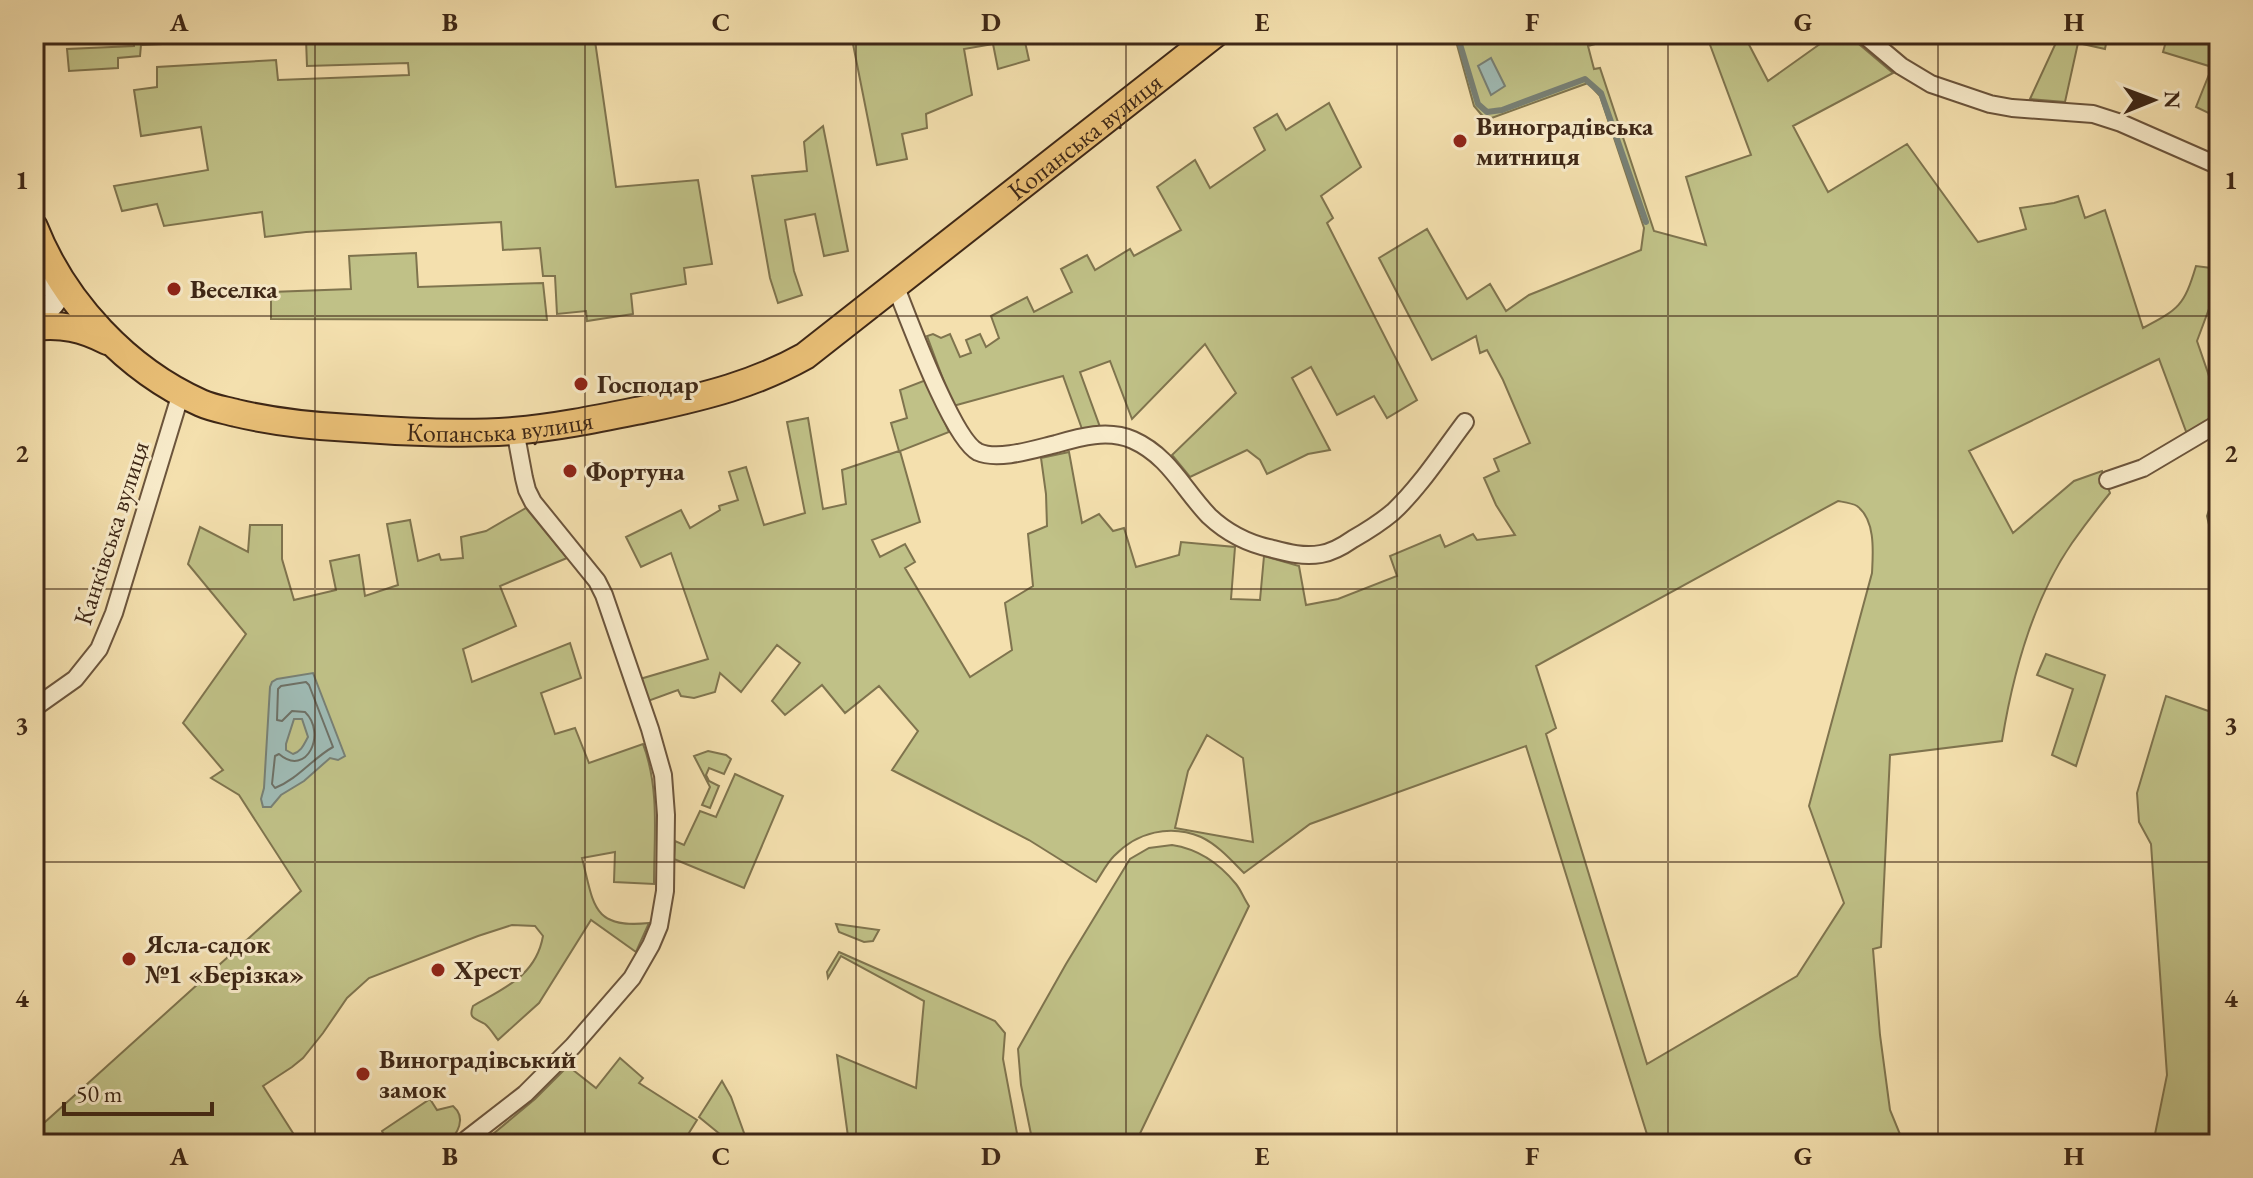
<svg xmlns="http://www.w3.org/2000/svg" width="2253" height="1178" viewBox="0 0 2253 1178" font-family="'EB Garamond',serif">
	<rect width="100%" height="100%" fill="#f4e0ae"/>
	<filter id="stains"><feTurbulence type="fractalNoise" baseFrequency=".0025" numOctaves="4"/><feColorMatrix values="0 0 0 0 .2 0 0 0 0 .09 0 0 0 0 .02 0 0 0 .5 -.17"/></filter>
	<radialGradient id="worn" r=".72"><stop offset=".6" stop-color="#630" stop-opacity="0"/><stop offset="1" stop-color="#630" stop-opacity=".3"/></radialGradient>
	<g fill="#c0c187" stroke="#7f744e" stroke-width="2" fill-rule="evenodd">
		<path d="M134 34H594L616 187 698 180 712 264 684 268 686 284 631 294 633 314 587 321 586 311 557 314 555 276H543L540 248 503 250 501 222 306 232 265 237 262 212 164 226 157 204 122 211 114 186 208 170 201 127 141 136 134 90 157 87V67L276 60 278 80 409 75 408 63 307 66 306 39H271L141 45 140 56 118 58V68L69 71 67 49 134 46Z"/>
		<path d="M851 34H1048L1025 42 1029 60 998 69 993 44 964 49 972 95 926 114 927 128 902 134 907 159 877 165Z"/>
		<path d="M1454 34H1630L1588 46 1594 69 1600 68 1654 231 1706 245 1686 177 1751 155 1706 34H1741L1745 37 1768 81 1834 34H1847L1893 73 1793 126 1828 192 1907 144 1978 242 2026 229 2020 208 2054 203 2078 196 2085 218 2105 210 2143 328C2179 309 2184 306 2196 266L2219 269V282L2197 341 2219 405V416L2187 434 2159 359 1969 451 2013 533 2074 481 2102 471 2110 493C2097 509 2084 526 2072 543 2032 601 2013 673 2002 741L1890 755 1881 947 1873 949 1880 1035 1890 1110 1904 1144H1650L1526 746 1310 824 1244 873C1231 860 1218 845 1201 837 1170 824 1137 832 1114 856 1107 863 1102 873 1096 882L1029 840 892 770 918 731 879 686 845 713 822 685 785 715 772 701 800 663 777 645 741 692 720 673 715 692 694 698 681 696 678 690 648 701 640 679 708 659 671 553 641 567 626 537 681 510 690 528 720 510 719 506 738 500 729 472 746 467 764 525 805 513 787 422 808 418 823 509 846 504 842 470 899 451 891 423 907 418 900 390 926 380 949 432 900 451 920 522 872 540 880 557 905 544 915 562 905 568 970 677 1012 650 1005 603 1033 586 1028 534 1047 526 1046 494 1041 458 1069 452 1082 523 1099 514 1113 531 1124 528 1136 567 1179 555 1181 542 1235 547 1231 599 1260 600 1264 556 1299 566 1306 605 1338 599 1397 576 1390 556 1440 535 1445 547 1473 534 1477 540 1515 535 1496 505 1484 478 1499 471 1494 459 1530 443 1503 380 1487 350 1480 353 1476 336 1432 360 1379 258 1427 229 1467 299 1490 284 1506 311 1529 295 1641 250 1644 228 1600 96 1588 83 1486 120 1474 106ZM1838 501C1843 502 1852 503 1857 506 1876 520 1873 553 1872 573L1809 806 1844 903 1797 976 1647 1064 1546 734 1556 728 1536 666ZM1207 735 1243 758 1253 842 1175 828 1188 771Z"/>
		<path d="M2060 34H2108L2105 49 2078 43 2065 102 2030 99Z"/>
		<path d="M2168 34H2219V118L2196 107 2212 67 2163 52Z"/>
		<path d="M1329 103 1361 167 1321 196 1333 218 1327 223 1417 400 1387 418 1374 396 1337 415 1311 367 1292 378 1330 450 1308 454 1267 474 1260 460 1247 450 1190 477 1172 455 1236 393 1205 344 1132 419 1110 361 1080 372 1100 427 1082 429 1063 376 953 406 927 336 933 334 941 338 950 334 960 357 971 353 966 340 980 334 986 347 999 338 991 316 1027 297 1034 312 1072 292 1061 269 1087 255 1095 270 1130 249 1134 256 1181 230 1157 187 1195 160 1210 188 1265 150 1254 128 1277 114 1286 130Z"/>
		<path d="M823 126 848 251 824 256 815 214 785 220 794 271 802 295 778 303 770 278 752 176 807 171 804 142Z"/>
		<path d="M416 253 418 287 543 283 547 320 271 319V292L351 289 349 256Z"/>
		<path d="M2219 481V567L2207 516Z"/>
		<path d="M526 508 567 558 500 586 516 626 463 649 472 682 570 643 581 678 541 693 555 734 575 728 589 763 643 744C660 789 654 837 654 884L614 882 615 852 582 858C594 905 592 929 649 923L636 952 591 920 539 1003 498 1040C494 1035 490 1028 485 1024 475 1018 468 1019 473 1006 504 988 536 976 543 936L535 926 512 925 478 936 369 978 347 998 323 1033 303 1058 292 1067 263 1086 300 1144H34V1132L301 891 239 795 211 778 223 770 183 723 246 634 188 564 200 527 248 552 250 525H282V559L294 600 336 590 330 561 359 555 365 596 398 585 387 524 410 520 418 561 439 554 441 560 463 558 461 537 486 531Z"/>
		<path d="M2046 654 2105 675 2076 766 2052 755 2073 689 2037 675Z"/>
		<path d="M2219 688V1144H2153L2167 1075 2151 844 2139 822 2137 793 2166 696 2217 714Z"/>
		<path d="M708 751 726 755 731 759 724 774 709 768 706 775 709 781 719 786 710 808 702 805 710 787 694 756Z"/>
		<path d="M735 774 783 796 744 888 674 859 675 841 684 845 700 811 716 817Z"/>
		<path d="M1172 845C1198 849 1219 863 1236 884 1241 890 1244 899 1249 906L1135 1144H1033L1021 1085 1018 1049 1066 964 1130 859 1149 848Z"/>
		<path d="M836 924 879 930 873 941 864 942 839 932Z"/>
		<path d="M839 952 995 1021 1005 1033 1003 1059 1019 1144H849L837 1055 916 1088 924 1001 841 956 828 978 827 972Z"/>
		<path d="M620 1058 643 1078 639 1083 697 1120 682 1144H481L535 1099 568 1066 596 1088Z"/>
		<path d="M722 1081 731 1097 748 1144H732L699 1117Z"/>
		<path d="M430 1099 437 1110 453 1106C467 1118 458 1134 446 1144H364L372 1138 376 1143 385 1137 382 1131Z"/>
	</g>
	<g fill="#9fbbb5" stroke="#788075" stroke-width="2" fill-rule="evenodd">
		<path d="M1491 58 1505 86 1491 95 1478 66Z"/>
		<path d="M313 673 345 756 338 760 330 758 304 781 281 795 271 807H263L261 799 264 788 270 687 272 682 277 679ZM294 719H302L308 737C304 744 302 751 293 754L286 750V744Z"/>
	</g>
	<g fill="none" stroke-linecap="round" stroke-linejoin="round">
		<path stroke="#6e7166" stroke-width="2" d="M306 682 309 685 333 747C313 758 298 779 275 788L272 784 275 756 279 754C307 778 327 733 305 712L292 711 282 721 277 720 278 689 281 686Z"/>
		<path stroke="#788075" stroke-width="6" d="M1457 34 1478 104 1487 112 1502 110 1585 79 1601 93 1646 222"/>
		<g stroke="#6c553c" stroke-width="20">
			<g id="minor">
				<path d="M1863 34 1901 66 1931 84 1990 104 2012 108 2093 114 2121 123 2219 166"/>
				<path d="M895 285C908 317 952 439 978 452 998 461 1035 449 1056 444 1080 437 1108 429 1133 440 1169 456 1183 489 1209 516 1227 533 1249 544 1273 549 1288 553 1304 557 1321 554 1333 552 1343 546 1353 539 1367 531 1381 522 1393 512 1420 487 1443 451 1465 422"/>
				<path d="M2108 480 2143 468 2219 423"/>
				<path d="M34 708 75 679 99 649 114 613 181 393"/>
				<path d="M465 1144 467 1139 525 1094 573 1046 632 978 651 945 659 926 665 891 666 815 663 775 650 729 604 595 597 581 533 502 527 490 524 478 515 430"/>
			</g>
		</g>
		<g stroke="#3e2716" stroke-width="26">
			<path id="secondary" d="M34 289C44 282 51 280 63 283 57 300 51 310 34 317"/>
		</g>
		<g stroke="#3e2716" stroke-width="30">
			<g id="trunk">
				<path id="s1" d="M34 227C64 303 127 370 201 403 212 408 225 410 236 413 274 422 311 426 350 428 404 432 459 435 513 431 560 427 606 417 651 408 706 396 755 384 805 356L1215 34"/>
				<path d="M34 327C62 324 82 328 107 341"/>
			</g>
		</g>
		<use href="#minor" stroke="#f8ebca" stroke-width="16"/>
		<use href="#secondary" stroke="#f8ebca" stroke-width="22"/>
		<use href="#trunk" stroke="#eac077" stroke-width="26"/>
	</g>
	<path fill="none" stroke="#3e2716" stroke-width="2" stroke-opacity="0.55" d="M315 34V1144M585 34V1144M856 34V1144M1126 34V1144M1397 34V1144M1668 34V1144M1938 34V1144M34 316H2219M34 589H2219M34 862H2219"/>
	<g fill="#8f2418" stroke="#f8ebca" stroke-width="3">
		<circle cx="1460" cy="141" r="8"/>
		<circle cx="174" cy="289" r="8"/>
		<circle cx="581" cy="384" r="8"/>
		<circle cx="570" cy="471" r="8"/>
		<circle cx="129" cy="959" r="8"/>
		<circle cx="438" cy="970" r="8"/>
		<circle cx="363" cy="1074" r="8"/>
	</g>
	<g text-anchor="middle" stroke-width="6" stroke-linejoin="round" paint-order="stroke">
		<g font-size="26" font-weight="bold" fill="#3e2716" stroke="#f8ebca" text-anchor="start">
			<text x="1476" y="135">Виноградівська<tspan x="1476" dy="30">митниця</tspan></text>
			<text x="190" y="298">Веселка</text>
			<text x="597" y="393">Господар</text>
			<text x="586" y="480">Фортуна</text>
			<text x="145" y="953">Ясла-садок<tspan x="145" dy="30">№1 «Берізка»</tspan></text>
			<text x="454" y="979">Хрест</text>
			<text x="379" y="1068">Виноградівський<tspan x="379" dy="30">замок</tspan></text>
		</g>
		<g font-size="26" fill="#3e2716" stroke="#f8ebca">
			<text dy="9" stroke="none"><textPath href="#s1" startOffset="1222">Копанська вулиця</textPath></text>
			<text dy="9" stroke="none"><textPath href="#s1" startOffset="550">Копанська вулиця</textPath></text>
			<text transform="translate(111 533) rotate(-72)" y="9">Канківська вулиця</text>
		</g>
	</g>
	<rect width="2253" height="1178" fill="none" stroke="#f4e0ae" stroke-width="88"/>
	<g transform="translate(2153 100) rotate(89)" stroke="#f8ebca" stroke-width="6" paint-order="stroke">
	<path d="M0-6L14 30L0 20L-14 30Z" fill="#3e2716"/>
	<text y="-12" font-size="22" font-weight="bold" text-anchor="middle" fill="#3e2716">N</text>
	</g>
	<path d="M64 1102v12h148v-12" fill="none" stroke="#3e2716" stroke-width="4"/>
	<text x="76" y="1102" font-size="24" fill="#3e2716" stroke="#f8ebca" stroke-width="6" paint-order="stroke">50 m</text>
	<rect x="44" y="44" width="2165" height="1090" fill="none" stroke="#3e2716" stroke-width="3"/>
	<g font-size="26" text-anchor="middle" font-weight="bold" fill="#3e2716">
		<text x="179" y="31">A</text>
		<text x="450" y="31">B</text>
		<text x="721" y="31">C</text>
		<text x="991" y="31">D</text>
		<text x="1262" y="31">E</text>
		<text x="1532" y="31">F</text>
		<text x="1803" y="31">G</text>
		<text x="2074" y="31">H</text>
		<text x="22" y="189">1</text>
		<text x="2231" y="189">1</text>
		<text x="22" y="462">2</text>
		<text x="2231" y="462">2</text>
		<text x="22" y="734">3</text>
		<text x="2231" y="734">3</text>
		<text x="22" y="1007">4</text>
		<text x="2231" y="1007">4</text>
		<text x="179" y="1165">A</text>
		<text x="450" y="1165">B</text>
		<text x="721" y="1165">C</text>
		<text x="991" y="1165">D</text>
		<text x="1262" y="1165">E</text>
		<text x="1532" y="1165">F</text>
		<text x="1803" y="1165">G</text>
		<text x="2074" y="1165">H</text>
	</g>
	<rect width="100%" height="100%" filter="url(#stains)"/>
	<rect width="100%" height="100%" fill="url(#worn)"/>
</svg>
